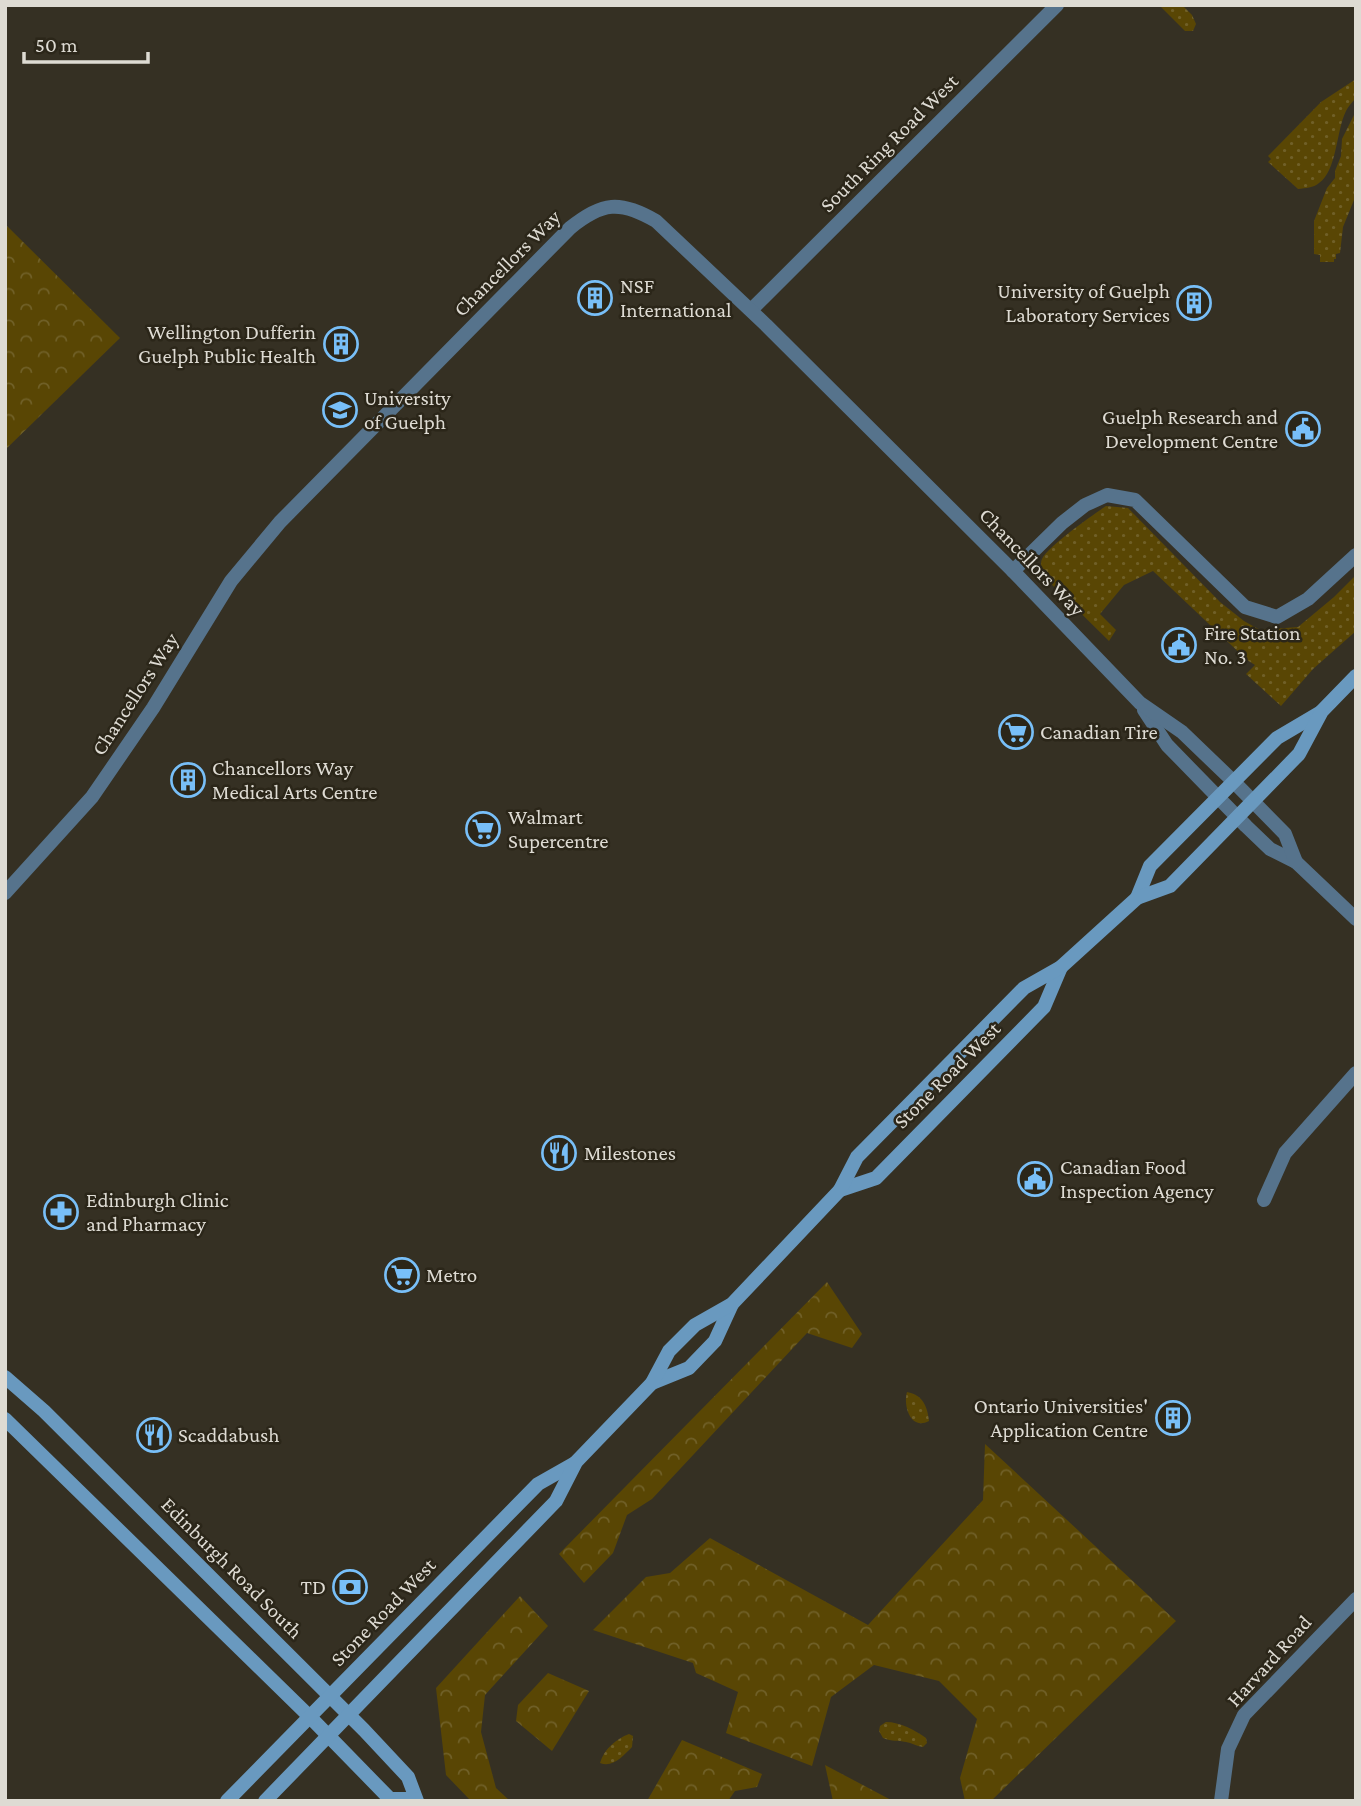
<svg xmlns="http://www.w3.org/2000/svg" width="1361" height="1806" viewBox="0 0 1361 1806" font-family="'Crimson Pro',serif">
	<defs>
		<pattern id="grass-dots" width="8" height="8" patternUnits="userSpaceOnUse" patternTransform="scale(1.75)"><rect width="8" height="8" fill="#594604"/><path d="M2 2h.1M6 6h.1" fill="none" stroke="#706028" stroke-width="1.8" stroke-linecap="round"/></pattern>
		<pattern id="forest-crowns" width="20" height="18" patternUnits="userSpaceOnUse" patternTransform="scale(1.75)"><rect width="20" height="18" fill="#594604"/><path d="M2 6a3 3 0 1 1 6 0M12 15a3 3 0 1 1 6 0" fill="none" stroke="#706028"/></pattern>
	</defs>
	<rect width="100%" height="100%" fill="#353023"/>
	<g fill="url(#grass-dots)">
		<path d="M1159 5H1182L1192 15 1196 24 1193 31H1185Z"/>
		<path d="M1356 79V98C1352 102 1348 107 1346 111 1336 131 1337 171 1319 183 1313 188 1306 188 1298 189L1268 162 1271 159 1268 156 1321 102Z"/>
		<path d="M1356 111V195L1343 227 1340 253 1336 254V259H1334V262H1320V255L1314 254V221L1327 188 1335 178V171L1341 156 1342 139Z"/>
		<path d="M1106 506 1128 508 1220 602 1244 621 1260 630 1298 627 1334 597 1356 575V631L1313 669 1281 706 1246 674 1255 665 1247 660 1153 571 1124 585 1100 614 1116 630 1109 641 1042 575C1041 570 1040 564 1042 559 1048 546 1093 515 1106 506Z"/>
		<path d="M907 1392C923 1395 927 1406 929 1421 910 1431 903 1405 907 1392Z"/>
		<path d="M886 1722C900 1722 915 1730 926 1738L927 1743 923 1747C916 1746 912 1743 906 1742 897 1740 893 1742 883 1738L879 1731 880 1726Z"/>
		<path d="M629 1734 633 1736 632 1747C623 1756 613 1768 600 1763 604 1749 616 1739 629 1734Z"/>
	</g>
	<g fill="url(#forest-crowns)">
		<path d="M5 224 120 338 5 450Z"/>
		<path d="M827 1282 862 1334 852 1348 807 1333 652 1499 627 1515 613 1553 584 1583 559 1554Z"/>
		<path d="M985 1444 1176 1621 991 1801H965L960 1778 977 1719 939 1681 874 1665 831 1697 812 1766 726 1733 738 1692 696 1673 693 1663 593 1630 646 1577 670 1573 710 1538 868 1625 983 1500Z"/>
		<path d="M520 1596 548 1626 485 1695 481 1732 496 1788 510 1801H471L446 1775 436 1688Z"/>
		<path d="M548 1673 589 1691 552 1751 516 1721 518 1705Z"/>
		<path d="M682 1740 762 1774 757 1787 735 1791 728 1801H647Z"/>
		<path d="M825 1765 893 1801H833Z"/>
	</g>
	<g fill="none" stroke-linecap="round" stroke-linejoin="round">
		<g stroke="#56738c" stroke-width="14">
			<path d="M751 310 1057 5"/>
			<path d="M1013 571 1062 523 1085 505 1107 495 1135 500 1245 607 1277 617 1308 599 1356 555"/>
			<path d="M1144 710 1167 745 1246 826 1270 849 1296 862 1356 919"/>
			<path d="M5 893 92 797 153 708 231 581 280 522 570 228C602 202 620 200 656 221L766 325 1013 571 1140 703 1182 732 1234 782 1285 834 1296 862"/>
			<path d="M1264 1200 1285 1153 1356 1073"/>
			<path d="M1221 1801 1228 1749 1244 1715 1356 1599"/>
		</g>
		<g stroke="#6999bf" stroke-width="14">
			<path d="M1137 898 1150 866 1277 738 1321 712"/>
			<path d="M840 1190 876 1178 1044 1007 1061 967"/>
			<path d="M5 1377 44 1411 364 1730 408 1777 417 1801"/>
			<path d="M652 1383 689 1368 715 1341 732 1304"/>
			<path d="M5 1419 310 1717 390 1799H415"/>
			<path d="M227 1801 538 1484 575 1463"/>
			<path d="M265 1801 556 1501 576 1462 652 1383 669 1351 695 1325 732 1304 840 1190 857 1157 1024 988 1061 967 1137 898 1170 886 1299 754 1322 711 1356 676"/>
		</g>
	</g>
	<defs>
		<g id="building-ring" transform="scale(1.75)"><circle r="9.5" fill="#2b2619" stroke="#78bff8" stroke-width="1.5"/><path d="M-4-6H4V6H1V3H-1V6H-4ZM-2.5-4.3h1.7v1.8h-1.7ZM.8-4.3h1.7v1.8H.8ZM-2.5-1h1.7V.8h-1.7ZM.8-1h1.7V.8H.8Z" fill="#78bff8"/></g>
		<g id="university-ring" transform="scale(1.75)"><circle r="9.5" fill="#2b2619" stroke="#78bff8" stroke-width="1.5"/><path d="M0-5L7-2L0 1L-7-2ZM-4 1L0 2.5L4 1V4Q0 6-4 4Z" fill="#78bff8"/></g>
		<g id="civic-ring" transform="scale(1.75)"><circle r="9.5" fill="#2b2619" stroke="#78bff8" stroke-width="1.5"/><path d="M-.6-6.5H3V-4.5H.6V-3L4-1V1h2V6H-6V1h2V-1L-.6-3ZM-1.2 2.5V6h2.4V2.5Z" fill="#78bff8"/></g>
		<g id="supermarket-ring" transform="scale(1.75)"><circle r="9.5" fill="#2b2619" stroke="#78bff8" stroke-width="1.5"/><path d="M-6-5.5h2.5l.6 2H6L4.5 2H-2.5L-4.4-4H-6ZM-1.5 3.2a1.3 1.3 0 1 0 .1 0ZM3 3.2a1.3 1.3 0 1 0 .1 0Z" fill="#78bff8"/></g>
		<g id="restaurant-ring" transform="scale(1.75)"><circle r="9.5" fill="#2b2619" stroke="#78bff8" stroke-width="1.5"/><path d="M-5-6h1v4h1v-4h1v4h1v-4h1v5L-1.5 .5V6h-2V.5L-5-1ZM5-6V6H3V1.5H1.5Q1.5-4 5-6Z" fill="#78bff8"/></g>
		<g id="pharmacy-ring" transform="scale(1.75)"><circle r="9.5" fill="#2b2619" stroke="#78bff8" stroke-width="1.5"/><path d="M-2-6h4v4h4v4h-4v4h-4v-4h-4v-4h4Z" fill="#78bff8"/></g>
		<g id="bank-ring" transform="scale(1.75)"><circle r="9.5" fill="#2b2619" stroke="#78bff8" stroke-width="1.5"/><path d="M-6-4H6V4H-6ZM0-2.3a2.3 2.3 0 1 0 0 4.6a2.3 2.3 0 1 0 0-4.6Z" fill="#78bff8"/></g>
	</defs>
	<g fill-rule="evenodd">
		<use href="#building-ring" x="595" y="298"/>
		<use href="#building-ring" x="1194" y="303"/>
		<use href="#building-ring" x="341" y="344"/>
		<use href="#university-ring" x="340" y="410"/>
		<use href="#civic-ring" x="1303" y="429"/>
		<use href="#civic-ring" x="1179" y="645"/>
		<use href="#supermarket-ring" x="1016" y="732"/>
		<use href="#building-ring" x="188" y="780"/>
		<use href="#supermarket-ring" x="483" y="829"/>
		<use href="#restaurant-ring" x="559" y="1153"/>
		<use href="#civic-ring" x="1035" y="1179"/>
		<use href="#pharmacy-ring" x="61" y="1212"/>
		<use href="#supermarket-ring" x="402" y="1275"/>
		<use href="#building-ring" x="1173" y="1418"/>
		<use href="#restaurant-ring" x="154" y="1435"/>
		<use href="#bank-ring" x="350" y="1587"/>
	</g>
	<g text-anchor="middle" stroke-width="5" stroke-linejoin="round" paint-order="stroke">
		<g font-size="21" fill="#dedbd3" stroke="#2b2619">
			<text transform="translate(889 143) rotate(-45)" y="7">South Ring Road West</text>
			<text transform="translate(507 263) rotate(-45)" y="7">Chancellors Way</text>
			<text transform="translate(1032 562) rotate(46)" y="7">Chancellors Way</text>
			<text transform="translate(135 694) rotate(-57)" y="7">Chancellors Way</text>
			<text transform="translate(947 1075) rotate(-45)" y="7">Stone Road West</text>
			<text transform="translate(232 1568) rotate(45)" y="7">Edinburgh Road South</text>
			<text transform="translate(383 1612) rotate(-46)" y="7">Stone Road West</text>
			<text transform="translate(1269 1661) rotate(-48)" y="7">Harvard Road</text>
		</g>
		<g font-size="21" fill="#dedbd3" stroke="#2b2619" text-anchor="start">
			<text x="620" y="293">NSF<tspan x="620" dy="24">International</tspan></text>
			<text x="1170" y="298" text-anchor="end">University of Guelph<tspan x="1170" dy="24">Laboratory Services</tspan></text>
			<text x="316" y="339" text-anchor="end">Wellington Dufferin<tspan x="316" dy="24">Guelph Public Health</tspan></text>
			<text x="364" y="405">University<tspan x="364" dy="24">of Guelph</tspan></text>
			<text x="1278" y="424" text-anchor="end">Guelph Research and<tspan x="1278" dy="24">Development Centre</tspan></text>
			<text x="1204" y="640">Fire Station<tspan x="1204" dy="24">No. 3</tspan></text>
			<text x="1040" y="739">Canadian Tire</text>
			<text x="212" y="775">Chancellors Way<tspan x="212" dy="24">Medical Arts Centre</tspan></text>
			<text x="508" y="824">Walmart<tspan x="508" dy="24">Supercentre</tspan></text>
			<text x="584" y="1160">Milestones</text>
			<text x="1060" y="1174">Canadian Food<tspan x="1060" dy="24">Inspection Agency</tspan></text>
			<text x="86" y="1207">Edinburgh Clinic<tspan x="86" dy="24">and Pharmacy</tspan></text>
			<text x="426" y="1282">Metro</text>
			<text x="1148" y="1413" text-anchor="end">Ontario Universities'<tspan x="1148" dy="24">Application Centre</tspan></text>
			<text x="178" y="1442">Scaddabush</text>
			<text x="326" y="1594" text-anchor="end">TD</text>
		</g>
	</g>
	<rect width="1361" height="1806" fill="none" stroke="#dedbd3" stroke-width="14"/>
	<path d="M24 52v10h124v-10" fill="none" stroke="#dedbd3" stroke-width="3.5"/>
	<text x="35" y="52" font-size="21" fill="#dedbd3" stroke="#2b2619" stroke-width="5" paint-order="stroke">50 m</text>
</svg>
